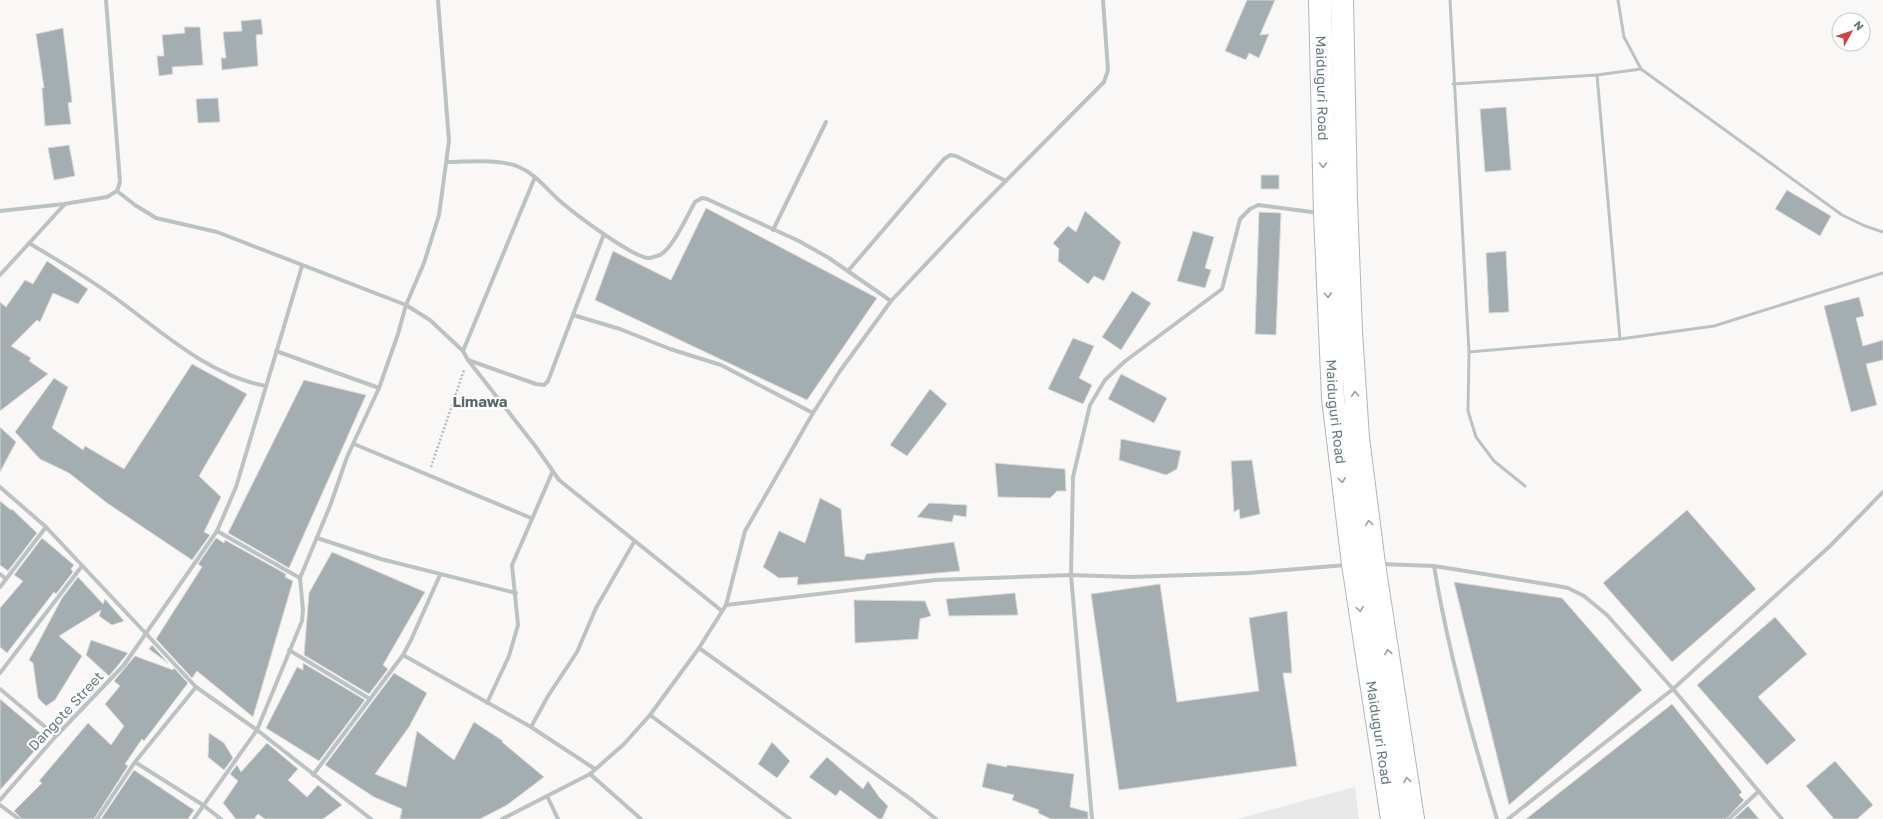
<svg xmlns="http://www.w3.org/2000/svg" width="1883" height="819" viewBox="0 0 1883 819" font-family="'Golos Text',sans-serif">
	<rect width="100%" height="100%" fill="#f9f8f7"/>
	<path fill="#e7e8e7" d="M1355 787 1359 819H1237Z"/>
	<g fill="#a4aeb1" stroke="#dbdad9">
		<path d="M1247 0H1275L1260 35 1269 34 1259 58 1249 53 1246 60 1225 51Z"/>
		<path d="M261 19 263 34 256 35 258 66 222 70 221 58H226L223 32 242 31 241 21Z"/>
		<path d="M184 27H200L203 65 172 67 173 74 159 76 157 56H164L162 35 185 33Z"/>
		<path d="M63 28 72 102 68 103 71 124 45 126 42 88H44L36 34Z"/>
		<path d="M218 98 220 122 198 123 196 99Z"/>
		<path d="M1506 107 1511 170 1485 172 1480 109Z"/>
		<path d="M69 145 75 176 54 180 48 148Z"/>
		<rect x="1261" y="175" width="18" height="14"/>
		<path d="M1787 190 1831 216 1820 236 1775 209Z"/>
		<path d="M706 208 877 298 807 400 595 300 613 251 671 280Z"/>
		<path d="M1085 211 1121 242 1104 281 1094 276 1088 284 1058 261 1059 249 1053 243 1068 226 1076 232Z"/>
		<path d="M1259 212 1281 213 1276 335 1255 334Z"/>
		<path d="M1193 231 1214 237 1205 268 1211 270 1205 288 1177 281Z"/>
		<path d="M1506 251 1509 312 1489 313 1486 253Z"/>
		<path d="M47 261 88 289 78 304 53 293 40 322 37 320 11 346 31 358 29 361 48 374 0 411V302L6 307 25 280 33 284Z"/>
		<path d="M1132 291 1151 303 1121 350 1102 337Z"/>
		<path d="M1859 297 1864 316 1856 318 1863 346 1883 340V360L1866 364 1877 405 1851 412 1824 306Z"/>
		<path d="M1073 338 1094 346 1079 378 1092 385 1083 404 1048 389Z"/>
		<path d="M192 364 247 394 199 476 221 497 204 532 210 535 192 560 107 503 69 473 40 459 15 432 54 378 68 387 52 428 83 450 85 446 124 469Z"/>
		<path d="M1121 374 1167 398 1154 423 1108 399Z"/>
		<path d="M304 380 366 395 289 568 228 533Z"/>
		<path d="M930 389 947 404 907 456 890 445Z"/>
		<path d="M0 427 16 442 0 472Z"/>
		<path d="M1121 439 1181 451 1177 469 1166 475 1119 460Z"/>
		<path d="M1252 460 1260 514 1240 519 1239 509 1234 512 1231 461Z"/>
		<path d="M995 463 1065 469 1066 491H1057L1050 498 998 497Z"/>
		<path d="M820 498 841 509 845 556 864 560 866 554 954 542 960 571 797 585 798 577 779 578 763 567 779 531 805 543Z"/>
		<path d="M0 501 11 510 12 509 37 533 8 571 0 565Z"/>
		<path d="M929 503 967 505 966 517 954 515 952 522 917 517Z"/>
		<path d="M1687 510 1756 589 1672 662 1603 583Z"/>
		<path d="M42 538 74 565 71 569 73 572 56 594 54 592 7 653 0 647V608L23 581 14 575Z"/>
		<path d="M216 538 224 543 225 540 286 574 285 577 293 581 253 717 197 671 192 678 156 639 202 567 198 564Z"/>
		<path d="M332 552 425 592 383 665 388 669 369 694 304 655 309 593Z"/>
		<path d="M78 577 103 604 105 599 124 621 112 625 99 616 101 610 59 636 82 656 55 700 46 706 38 698 33 663 29 660 62 598Z"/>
		<path d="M1454 582 1562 598 1642 690 1509 805Z"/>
		<path d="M1160 584 1177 702 1259 691 1249 618 1287 611 1292 673H1283L1297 766 1119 790 1091 594Z"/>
		<path d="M1015 593 1018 615 949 616 946 599Z"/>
		<path d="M854 600 925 601 931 616 920 619 918 639 855 643Z"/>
		<path d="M1775 617 1807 654 1758 697 1796 740 1767 765 1697 685Z"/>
		<path d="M91 640 128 653 109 676 86 655Z"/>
		<path d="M152 645 168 663 149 649Z"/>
		<path d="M135 656 173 670 174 668 188 683 144 741 142 739 125 764 128 766 94 819H22L14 811 42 783 39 781 88 723 111 745 124 726 105 704 120 686 114 681Z"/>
		<path d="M303 663 365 700 319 761 266 728 297 667 303 670Z"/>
		<path d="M394 673 427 693 409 727 375 774 406 787 417 731 454 760 474 722 503 741 502 742 544 777 507 805 480 819H400L402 809 374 797 325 765Z"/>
		<path d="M0 699 46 738 0 790Z"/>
		<path d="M1672 704 1742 792 1739 795 1744 800 1726 819H1526Z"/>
		<path d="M209 733 224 743 233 758 224 770 208 757Z"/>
		<path d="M772 742 790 761 777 778 758 764Z"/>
		<path d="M267 743 298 769 288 780 307 797 318 785 342 805 323 819H265L258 814 254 819H236L223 803 238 781 230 774 237 765 241 772Z"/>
		<path d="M827 757 863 789 868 781 879 797 888 806 882 819H879L840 790 836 796 809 777Z"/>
		<path d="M1835 761 1873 805 1857 819H1834L1806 786Z"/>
		<path d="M987 763 1007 767V765L1074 774 1070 807 1088 812V819H1051L1038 813 1039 810 1012 800 1014 795 982 787Z"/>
		<path d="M134 770 194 810 188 819H101Z"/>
		<path d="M1748 806 1759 819H1734Z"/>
	</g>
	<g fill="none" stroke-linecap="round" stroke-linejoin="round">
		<g stroke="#b1b6b8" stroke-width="24">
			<g id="trunk">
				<path id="s1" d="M1320 0 1325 214 1333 398 1353 564 1392 819"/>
				<path d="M1342 0 1346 200 1351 332 1358 438 1374 564 1413 819"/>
			</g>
		</g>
		<path stroke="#b7bcbd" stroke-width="2.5" stroke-dasharray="2 2" stroke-linecap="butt" d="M431 467 464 370"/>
		<g stroke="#bcc2c4" stroke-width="3">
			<path d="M1450 0 1469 352 1468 411 1476 437 1494 461 1525 486"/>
			<path d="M1618 0 1624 37 1641 69 1842 215 1865 226 1883 232"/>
			<path d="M1597 75 1620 339"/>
			<path d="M1453 84 1597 75 1641 69"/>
			<path d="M1469 352 1620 339 1714 326 1883 273"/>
		</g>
		<g stroke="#bcc2c4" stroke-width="4">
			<path d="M447 162C469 162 498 158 519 167 538 175 550 194 566 206 579 217 633 257 648 258 651 258 657 256 660 255 673 248 687 216 695 202L702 198 707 199 799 241 829 258 891 301"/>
			<path d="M117 191 135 205 156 218 217 232 406 305 430 320 463 351 468 360 536 447 559 480 722 611"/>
			<path d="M0 211 64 204 107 197 117 191 120 182 106 0"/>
			<path d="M773 230 826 122"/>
			<path d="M604 234 573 315 620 329 670 349 721 365 813 413"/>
			<path d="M29 243C55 259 82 274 107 292 156 326 205 375 266 386"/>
			<path d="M848 271 944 159 950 155 956 156 1006 181"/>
			<path d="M0 275 64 205"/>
			<path d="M276 351 379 388"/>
			<path d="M463 351 535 177"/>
			<path d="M468 360 536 384 544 385 548 381 573 315"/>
			<path d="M354 444 531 518"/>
			<path d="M0 487 46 527 196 687 257 730 371 819"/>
			<path d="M217 531 300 578 330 506 347 457 379 388 398 334 406 305 424 263 439 215 449 141 438 0"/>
			<path d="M317 538 381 559 516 593"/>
			<path d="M1381 564 1434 566 1552 585 1568 588 1584 596 1607 615 1673 689 1782 819"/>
			<path d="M1434 566C1448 651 1472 736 1497 819"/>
			<path d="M0 574 6 579"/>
			<path d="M0 587 46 527"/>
			<path d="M726 605 935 580 1071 575 1129 577 1249 573 1346 565"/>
			<path d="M699 648 912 800 936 819"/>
			<path d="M289 650 370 699"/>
			<path d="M403 655 531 727 595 769"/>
			<path d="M0 673 82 566"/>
			<path d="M196 687 135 762 203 805 221 819"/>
			<path d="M0 689 56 736"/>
			<path d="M487 703 509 656 518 625 512 565 552 473"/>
			<path d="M650 715 790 819"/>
			<path d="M531 727 548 696 577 652 596 608 634 542"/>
			<path d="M590 774 641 819"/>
			<path d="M313 775 403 655 411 640 440 575"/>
			<path d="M547 796 558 819"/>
			<path d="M0 800 56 736 124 665 217 531 236 487 302 266"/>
			<path d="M0 805 19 819"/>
			<path d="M97 819 135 762"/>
			<path d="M194 819 257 730 302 621 303 610 300 578"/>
			<path d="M502 819 590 774 624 744 650 715 699 648 726 605 745 531 813 413 840 371 891 301 974 213 1104 82 1108 70 1103 0"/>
			<path d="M1092 819 1071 575 1073 477 1090 405 1105 380 1124 362 1222 289 1240 219 1250 209 1258 205 1319 213"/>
			<path d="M1508 819 1673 689 1830 546 1883 492"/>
			<path d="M1729 819 1759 791"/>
		</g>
		<use href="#trunk" stroke="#fff" stroke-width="22"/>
	</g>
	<defs><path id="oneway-chevron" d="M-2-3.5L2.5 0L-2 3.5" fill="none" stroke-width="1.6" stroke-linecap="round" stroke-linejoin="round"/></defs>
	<g stroke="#95a2a5">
		<use href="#oneway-chevron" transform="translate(1323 165) rotate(89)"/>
		<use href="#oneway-chevron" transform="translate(1328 295) rotate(87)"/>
		<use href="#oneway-chevron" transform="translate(1355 394) rotate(-94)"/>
		<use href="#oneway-chevron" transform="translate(1342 480) rotate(83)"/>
		<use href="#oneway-chevron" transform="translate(1369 523) rotate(-97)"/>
		<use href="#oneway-chevron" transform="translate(1360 609) rotate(81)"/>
		<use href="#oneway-chevron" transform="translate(1388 652) rotate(-99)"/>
		<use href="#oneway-chevron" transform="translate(1407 780) rotate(-99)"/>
	</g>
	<g text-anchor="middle" stroke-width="4" stroke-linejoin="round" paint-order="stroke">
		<g font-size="14" fill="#677a7e" stroke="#fff">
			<text dy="5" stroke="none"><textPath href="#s1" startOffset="88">Maiduguri Road</textPath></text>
			<text dy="5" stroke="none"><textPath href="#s1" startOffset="412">Maiduguri Road</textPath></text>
			<text transform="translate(66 711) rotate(-47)" y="5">Dangote Street</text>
			<text dy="5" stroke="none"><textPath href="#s1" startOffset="736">Maiduguri Road</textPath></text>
		</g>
		<g font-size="15" font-weight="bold" fill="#59676a" stroke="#fff">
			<text x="480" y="407">Limawa</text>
		</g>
	</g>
	<g transform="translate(1851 32) rotate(50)"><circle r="19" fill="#ffffff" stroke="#c2cacb"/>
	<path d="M0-3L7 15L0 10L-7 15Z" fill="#cd4346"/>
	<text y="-6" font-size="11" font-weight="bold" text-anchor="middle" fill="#677a7e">N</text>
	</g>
</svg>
